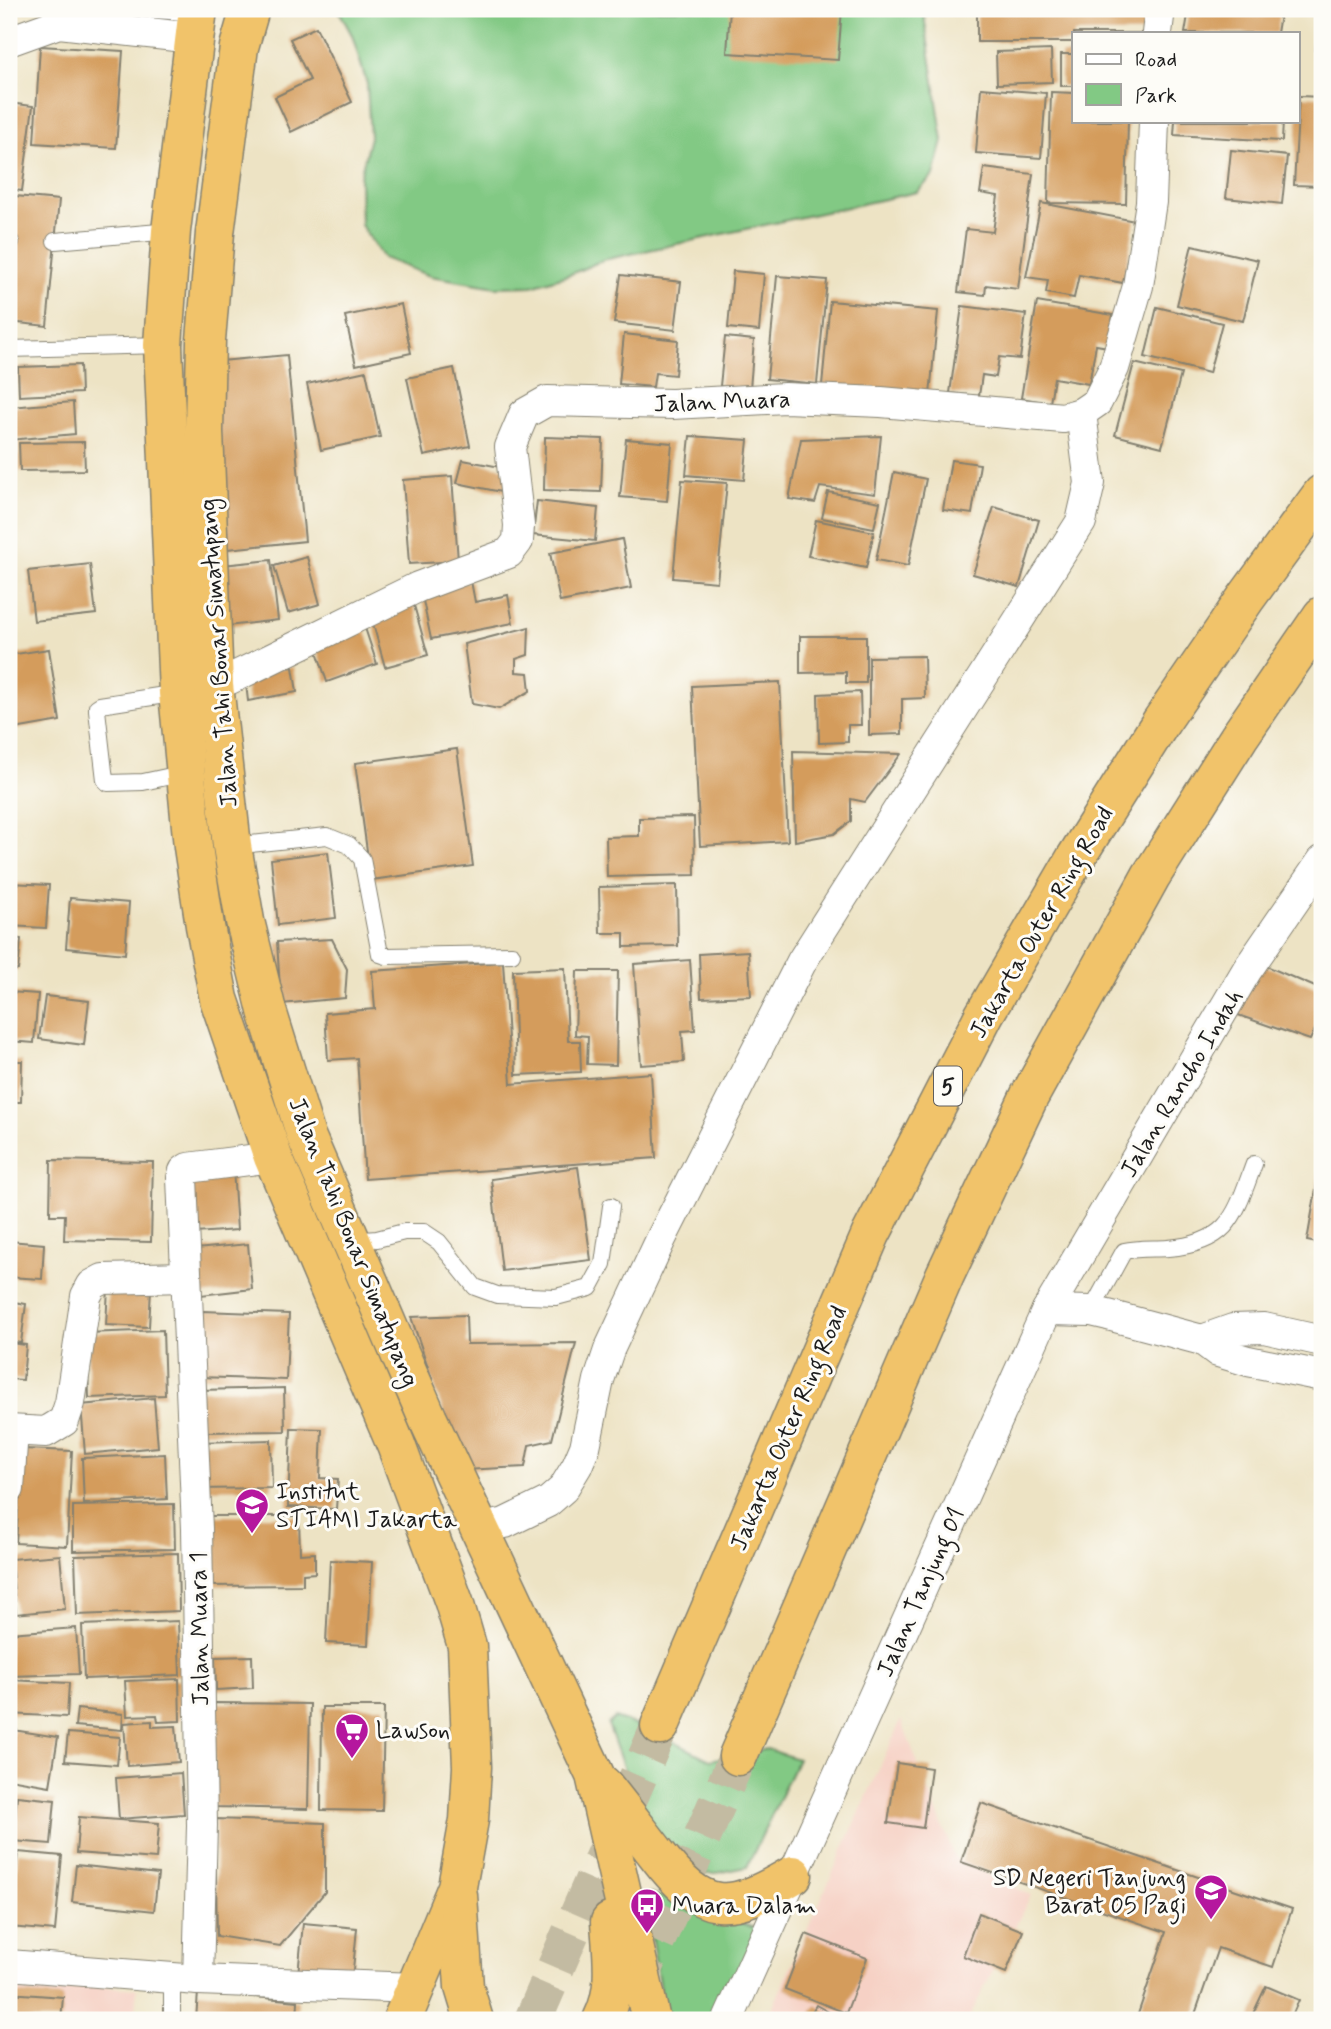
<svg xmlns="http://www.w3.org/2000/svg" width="1331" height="2029" viewBox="0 0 1331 2029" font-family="Mynerve,sans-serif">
	<rect width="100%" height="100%" fill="#fdfcf7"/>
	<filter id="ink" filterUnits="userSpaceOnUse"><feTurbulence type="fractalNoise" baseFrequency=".0143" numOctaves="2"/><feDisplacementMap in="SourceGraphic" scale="14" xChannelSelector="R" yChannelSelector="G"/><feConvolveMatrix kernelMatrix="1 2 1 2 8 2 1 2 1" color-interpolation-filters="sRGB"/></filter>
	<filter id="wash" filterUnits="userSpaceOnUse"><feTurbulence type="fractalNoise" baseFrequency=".00686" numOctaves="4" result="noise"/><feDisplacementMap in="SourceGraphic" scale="28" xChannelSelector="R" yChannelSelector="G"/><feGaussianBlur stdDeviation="1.57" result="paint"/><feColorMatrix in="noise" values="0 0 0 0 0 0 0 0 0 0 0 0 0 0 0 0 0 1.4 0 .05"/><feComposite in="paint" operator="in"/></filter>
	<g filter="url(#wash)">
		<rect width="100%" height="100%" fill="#ede3c4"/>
		<g fill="#f6d1c5">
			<path d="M901 1720 955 1858 1031 1895 968 2020H767Z"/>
			<path d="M9 1980 137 1989 134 2020H9Z"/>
		</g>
		<g fill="#82c984" stroke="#4f7250" stroke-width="2">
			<path d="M338 9H923L943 141 934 175 917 192 603 260 571 274 532 286 496 287 430 276 383 258 361 225 360 177 370 137 367 84 352 35Z"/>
			<path d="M615 1718 650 1730 710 1760 767 1749 798 1759 747 1867 717 1873H700L666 1846 651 1830 628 1781 608 1724Z"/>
			<path d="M651 1893 761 1930 712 2020H665L648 1918Z"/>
		</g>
		<g id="blocks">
			<g fill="#d49c5b">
				<path d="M730 9H842L838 60 727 53Z"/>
				<path d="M1104 9H1144V33H1074V42H977V12L1104 11Z"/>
				<path d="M1189 9H1281L1277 33H1185Z"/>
				<path d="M1318 9H1322V60L1315 59Z"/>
				<path d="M316 27 352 102 291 132 275 97 310 80 290 39Z"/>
				<path d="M40 46 123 51 116 148 34 143Z"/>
				<path d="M1051 50 1052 82 997 84 996 52Z"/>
				<rect x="1061" y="54" width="13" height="32"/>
				<path d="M981 88 1046 93 1041 158 976 153Z"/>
				<path d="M1051 92 1074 93V121H1128L1126 204 1048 203Z"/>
				<path d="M1299 96 1322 97V186L1294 185Z"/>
				<path d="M9 103 33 106 22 191 9 189Z"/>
				<path d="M1175 121H1283L1282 141 1174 135Z"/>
				<path d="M1231 150 1287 156 1282 204 1226 198Z"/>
				<path d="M984 168 1033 174 1018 289 986 285 985 295 958 292 966 229 993 232 998 196 980 193Z"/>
				<path d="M15 196 59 200 47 326 9 322V264Z"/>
				<path d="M1041 203 1135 221 1123 283 1079 275 1074 298 1046 293 1048 280 1026 277Z"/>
				<path d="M1192 245 1258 260 1243 321 1177 305Z"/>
				<path d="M733 271 764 274 759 331 728 328Z"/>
				<path d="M621 275 681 282 675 330 614 323Z"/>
				<path d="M777 276 827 280 817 384 767 379Z"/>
				<path d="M830 301 938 311 930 395 822 385Z"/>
				<path d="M1037 302 1113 315 1108 347 1096 345 1089 384 1054 378 1050 403 1021 398Z"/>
				<path d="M401 304 411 353 356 365 345 316Z"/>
				<path d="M962 306 1026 314 1020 359 999 357 996 377 982 375 979 396 950 393Z"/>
				<path d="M1157 307 1222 323 1209 373 1145 357Z"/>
				<path d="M624 334 678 340 675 375 655 373 653 387 619 384Z"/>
				<path d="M725 337 754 340 750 389 720 386Z"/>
				<path d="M287 355 305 541 228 549 210 362Z"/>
				<path d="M1134 363 1181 374 1162 447 1115 435Z"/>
				<path d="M80 365 81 393 19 396 18 367Z"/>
				<path d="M454 368 470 446 424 456 407 378Z"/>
				<path d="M366 371 380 437 321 450 307 384Z"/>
				<path d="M73 402 75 434 9 440V407Z"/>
				<path d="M690 436 748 440 744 480 686 475Z"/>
				<path d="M881 436 875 494 820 487 815 503 789 499 801 439Z"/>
				<path d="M545 437 603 439 601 492 544 490Z"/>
				<path d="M626 439 672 443 667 501 620 497Z"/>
				<path d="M84 442 85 470 20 471 19 443Z"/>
				<path d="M463 460 511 469 506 493 457 483Z"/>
				<path d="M951 460 980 464 972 514 943 510Z"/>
				<path d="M894 472 926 479 908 566 876 560Z"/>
				<path d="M452 476 458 561 409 564 403 480Z"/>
				<path d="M682 480 727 483 717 582 673 578Z"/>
				<path d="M828 492 880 502 874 528 822 518Z"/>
				<path d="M537 501 598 508 595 541 533 535Z"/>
				<path d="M994 507 1039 520 1019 587 973 574Z"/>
				<path d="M816 520 874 532 866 568 808 556Z"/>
				<path d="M622 539 631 588 560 602 550 553Z"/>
				<path d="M307 557 320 604 288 613 274 566Z"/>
				<path d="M271 560 278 620 219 627 213 566Z"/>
				<path d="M90 564 96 614 34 621 28 571Z"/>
				<path d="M471 581 475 602 508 595 513 623 431 639 421 591Z"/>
				<path d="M413 602 428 655 385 667 370 613Z"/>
				<path d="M529 627 528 655 516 659V672L528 673 530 691 499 709 472 704 464 644Z"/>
				<path d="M365 628 377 664 327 682 315 645Z"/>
				<path d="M800 636H866V683H846V672L800 673Z"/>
				<path d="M49 649 60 721 9 730V655Z"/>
				<path d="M924 656 925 698 902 699V734L869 735V657Z"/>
				<path d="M293 667 297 692 248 701 245 675Z"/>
				<path d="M780 682 788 841 700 846 692 686Z"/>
				<path d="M860 692 861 725H848V742L819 743 818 694Z"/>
				<path d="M457 749 473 866 371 880 355 763Z"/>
				<path d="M793 751 901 754 865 802 851 799V821L834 834 795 841Z"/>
				<path d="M694 817 695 875 607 877 606 837 639 836V818Z"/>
				<path d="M328 852 336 918 278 925 271 859Z"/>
				<path d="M11 883 49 885 46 928 9 926Z"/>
				<path d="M677 885 678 946 624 947V933H600L599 887Z"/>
				<path d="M70 898 129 903 125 954 66 948Z"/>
				<path d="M9 937 21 939 18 970H9Z"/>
				<path d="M332 939 347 969 345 998 281 1004 277 942Z"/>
				<path d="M748 951 751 996 701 998 699 954Z"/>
				<path d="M690 960 695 1030 682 1031 684 1062 641 1065 634 964Z"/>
				<path d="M503 962 511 1084 651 1073 656 1158 365 1179 357 1058 328 1060 325 1013 375 1009 372 971Z"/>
				<path d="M1257 962 1322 990V1015L1310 1040 1235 1014Z"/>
				<path d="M565 968 568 1041H580L581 1072 516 1075 513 970Z"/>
				<path d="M577 971H618L616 1065 587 1064 588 1036 575 1035Z"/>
				<path d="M9 992 38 994 34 1043 9 1041Z"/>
				<path d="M45 996 89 1001 84 1045 39 1039Z"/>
				<path d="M9 1061H22L21 1102H9Z"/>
				<path d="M51 1160 153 1162 151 1242 64 1240 65 1215H50Z"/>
				<path d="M1321 1161H1322V1244L1307 1241Z"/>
				<path d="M578 1167 591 1260 502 1271 491 1179Z"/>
				<path d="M233 1169 237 1230 195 1233 190 1172Z"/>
				<path d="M9 1241 44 1244 42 1279 9 1277Z"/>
				<path d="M248 1244 252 1289 201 1295 196 1249Z"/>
				<path d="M108 1288 151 1289 149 1327 106 1325Z"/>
				<path d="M9 1301 26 1304 21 1343 9 1341Z"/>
				<path d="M202 1311 289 1314 286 1380 200 1377Z"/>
				<path d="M466 1315 467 1344 576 1343 552 1440 529 1445 525 1467 463 1470 411 1317Z"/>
				<path d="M163 1330 165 1395 89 1398 87 1333Z"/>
				<path d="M9 1343 26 1345 23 1380 9 1379Z"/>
				<path d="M284 1388 285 1431 199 1432 198 1390Z"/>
				<path d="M154 1398 158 1447 85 1454 81 1405Z"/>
				<path d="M291 1428 322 1429 320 1478 338 1479 336 1509 288 1507Z"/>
				<path d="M271 1440 272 1488 198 1489 197 1442Z"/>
				<path d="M22 1449 72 1451 67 1546 16 1543Z"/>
				<path d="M165 1454 167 1499 84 1504 82 1458Z"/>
				<path d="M174 1504 175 1549 73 1551V1506Z"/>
				<path d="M204 1516H299L300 1554 315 1553V1573L303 1574V1585L204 1586Z"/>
				<path d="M178 1553 179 1611 77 1615 75 1556Z"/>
				<path d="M60 1555 65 1609 16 1614 11 1559Z"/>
				<path d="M330 1560 372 1562 368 1645 326 1643Z"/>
				<path d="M178 1621 180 1675 84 1679 82 1625Z"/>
				<path d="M76 1628 79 1674 9 1676V1633Z"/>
				<path d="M252 1656 253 1688 216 1690 215 1657Z"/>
				<path d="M179 1679 180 1721 158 1722 157 1715 127 1716 125 1681Z"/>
				<path d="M9 1680 69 1683 67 1717 9 1714Z"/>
				<path d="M215 1703 310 1704 308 1809 214 1807Z"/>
				<path d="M322 1707H384L382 1811 321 1810Z"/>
				<path d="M77 1709 123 1714 122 1730 75 1726Z"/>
				<path d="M152 1721V1727L176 1726 179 1762 127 1766 124 1723Z"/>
				<path d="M13 1730 58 1737 50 1786 9 1779V1758Z"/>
				<path d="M68 1733 120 1737 117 1765 65 1761Z"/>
				<path d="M897 1763 931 1768 923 1828 888 1823Z"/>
				<path d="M181 1773 184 1814 119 1819 116 1778Z"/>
				<path d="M17 1796 55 1800 51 1844 13 1841Z"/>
				<path d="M981 1803 1292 1909 1273 1967 1218 1948 1193 2020H1136L1166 1932 961 1862Z"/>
				<path d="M79 1817 159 1823 156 1859 76 1853Z"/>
				<path d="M215 1819 325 1823V1892L280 1946 217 1936Z"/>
				<path d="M18 1852 62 1856 55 1931 10 1927Z"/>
				<path d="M76 1865 158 1874 154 1911 72 1902Z"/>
				<path d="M979 1913 1023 1931 1006 1973 963 1956Z"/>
				<path d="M303 1923 357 1928 352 1980 298 1975Z"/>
				<path d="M806 1934 867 1958 846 2013 785 1989Z"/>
				<path d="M1266 1986 1299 2000 1290 2020H1250Z"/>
				<path d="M198 1992 298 2001 297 2020H196Z"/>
				<path d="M9 1993 63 1997 61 2020H9Z"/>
				<path d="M816 2005 843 2020H807Z"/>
			</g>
		</g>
	</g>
	<g filter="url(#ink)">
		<use href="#blocks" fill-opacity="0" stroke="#848070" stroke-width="2"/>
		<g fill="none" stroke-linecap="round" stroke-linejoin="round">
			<g stroke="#c3bba2" stroke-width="38" stroke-dasharray="38 19" stroke-linecap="butt">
				<path d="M633 1994 738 1756"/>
				<path d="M533 2020 660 1726"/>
			</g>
			<g stroke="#848070" stroke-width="18">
				<g id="lane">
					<path d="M143 9 197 13"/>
					<path d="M55 241 171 231"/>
					<path d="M9 243 11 242"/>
					<path d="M9 349 163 345"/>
					<path d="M178 693 100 705 97 707V710L105 780 108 783 143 782 185 773"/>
					<path d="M232 846 327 836 349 845 362 859 380 954 386 956 512 954"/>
					<path d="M350 1241 377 1239 404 1232H424L439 1242 475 1287 497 1295 556 1297 590 1288 603 1264 611 1206"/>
					<path d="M1091 1311 1124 1251C1138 1248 1153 1249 1168 1248 1230 1243 1235 1215 1254 1164"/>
					<path d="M172 2020V1978"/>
				</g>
			</g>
			<g stroke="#848070" stroke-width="32">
				<g id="street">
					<path d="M1157 33 1160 9"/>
					<path d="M9 41 59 23 193 38"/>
					<path d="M214 685 230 679 418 587 509 553 518 541 519 525 510 447 524 414 547 401 672 404 785 398 881 402 1063 418 1081 413 1097 402 1114 368 1138 286 1151 202 1154 121"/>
					<path d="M1047 1310 1091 1311 1108 1315 1202 1340 1218 1352 1248 1361 1322 1376"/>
					<path d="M1202 1340 1233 1329 1264 1328 1322 1341"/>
					<path d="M9 1430 46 1432 64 1421 70 1403 86 1296 92 1285 103 1279 186 1277"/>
					<path d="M9 1489 13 1431"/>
					<path d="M479 1529 505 1523 548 1502 563 1489 577 1466 585 1447 599 1380 609 1350 662 1237 802 961 1081 522 1090 483 1081 413"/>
					<path d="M9 1965 198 1980 416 1988"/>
					<path d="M198 1980 202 1825 197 1529 182 1178 184 1171 188 1168 273 1157"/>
					<path d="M728 2020 1047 1310 1247 970 1322 861"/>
				</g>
			</g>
			<g stroke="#848070" stroke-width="41">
				<g id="highway">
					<path d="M198 9 171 231 163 345 178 693 193 847 205 926 219 999 273 1157 396 1445 454 1602 467 1646 472 1767 469 1820 457 1887 402 2020"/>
					<path d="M250 9 239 47 215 233 206 340 204 431 214 685 232 846 245 921 267 1011 306 1136 428 1419 595 1775 651 2020"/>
					<path d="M660 1726 871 1234 984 1015 1075 859 1161 722 1246 598 1322 494"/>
					<path d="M738 1756 945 1275 1029 1097 1151 876 1239 737 1322 616"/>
					<path d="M603 1785C621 1807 638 1830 656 1853 703 1915 728 1914 793 1875"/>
					<path d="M458 1895 464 1987 474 2020"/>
					<path d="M602 2020C618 1989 612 1956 610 1922"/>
				</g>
			</g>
			<use href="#lane" stroke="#fff" stroke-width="16"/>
			<use href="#street" stroke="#fff" stroke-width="30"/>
			<use href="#highway" stroke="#f1c36a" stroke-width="38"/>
		</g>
	</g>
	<defs>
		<g id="university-pin" transform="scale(1.75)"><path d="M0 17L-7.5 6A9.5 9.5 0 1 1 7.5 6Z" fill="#b5179e" stroke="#fdfcf7"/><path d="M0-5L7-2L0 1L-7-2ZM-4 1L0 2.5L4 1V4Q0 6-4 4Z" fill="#fff"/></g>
		<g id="supermarket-pin" transform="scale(1.75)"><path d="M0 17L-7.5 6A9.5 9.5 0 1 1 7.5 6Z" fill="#b5179e" stroke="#fdfcf7"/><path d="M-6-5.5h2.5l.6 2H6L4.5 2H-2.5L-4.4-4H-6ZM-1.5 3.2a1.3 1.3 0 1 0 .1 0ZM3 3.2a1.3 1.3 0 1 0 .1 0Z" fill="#fff"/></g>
		<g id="school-pin" transform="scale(1.75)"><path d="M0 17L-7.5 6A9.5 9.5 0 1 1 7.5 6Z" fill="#b5179e" stroke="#fdfcf7"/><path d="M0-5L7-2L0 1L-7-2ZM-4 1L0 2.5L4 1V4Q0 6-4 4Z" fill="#fff"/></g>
		<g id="bus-pin" transform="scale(1.75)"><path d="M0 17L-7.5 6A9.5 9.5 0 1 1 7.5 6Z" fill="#b5179e" stroke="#fdfcf7"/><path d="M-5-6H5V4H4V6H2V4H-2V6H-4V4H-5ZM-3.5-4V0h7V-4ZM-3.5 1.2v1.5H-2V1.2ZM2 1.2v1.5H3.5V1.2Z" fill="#fff"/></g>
	</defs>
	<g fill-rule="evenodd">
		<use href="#university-pin" x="252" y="1505"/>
		<use href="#supermarket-pin" x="352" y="1730"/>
		<use href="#school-pin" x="1211" y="1891"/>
		<use href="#bus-pin" x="647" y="1905"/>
	</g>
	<g text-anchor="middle" stroke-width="6" stroke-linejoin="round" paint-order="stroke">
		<rect fill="#fdfcf7" stroke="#605f5e" stroke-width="2" x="934" y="1066.5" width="28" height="39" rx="5"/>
		<g font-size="23" font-weight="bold" fill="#1c1c1c">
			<text x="948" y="1094">5</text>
		</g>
		<g font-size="24" fill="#1c1c1c" stroke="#fdfcf7">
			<text transform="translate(722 401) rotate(-2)" y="8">Jalan Muara</text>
			<text transform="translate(218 653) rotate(-94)" y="8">Jalan Tahi Bonar Simatupang</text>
			<text transform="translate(1041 922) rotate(-60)" y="8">Jakarta Outer Ring Road</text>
			<text transform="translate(1181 1083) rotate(-59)" y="8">Jalan Rancho Indah</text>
			<text transform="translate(354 1242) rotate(68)" y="8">Jalan Tahi Bonar Simatupang</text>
			<text transform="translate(788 1428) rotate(-67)" y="8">Jakarta Outer Ring Road</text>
			<text transform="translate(920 1592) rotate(-66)" y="8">Jalan Tanjung 01</text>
			<text transform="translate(199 1629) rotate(-91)" y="8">Jalan Muara 1</text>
		</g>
		<g font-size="24" fill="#1c1c1c" stroke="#fdfcf7" text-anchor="start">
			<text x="276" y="1499">Institut<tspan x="276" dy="28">STIAMI Jakarta</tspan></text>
			<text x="376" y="1738">Lawson</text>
			<text x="1186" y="1885" text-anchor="end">SD Negeri Tanjung<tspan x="1186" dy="28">Barat 05 Pagi</tspan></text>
			<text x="672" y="1913">Muara Dalam</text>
		</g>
	</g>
	<rect width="1331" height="2029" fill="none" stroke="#fdfcf7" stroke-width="35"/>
	<rect x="1072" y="32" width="228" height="91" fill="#fdfcf7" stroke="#a3a29f" stroke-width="2"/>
	<rect x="1086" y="54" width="35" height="10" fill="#ffffff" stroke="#a3a29f" stroke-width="2"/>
	<text x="1135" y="66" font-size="21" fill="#1c1c1c">Road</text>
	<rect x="1086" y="84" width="35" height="21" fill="#82c984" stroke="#a3a29f" stroke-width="2"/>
	<text x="1135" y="102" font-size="21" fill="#1c1c1c">Park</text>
</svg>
